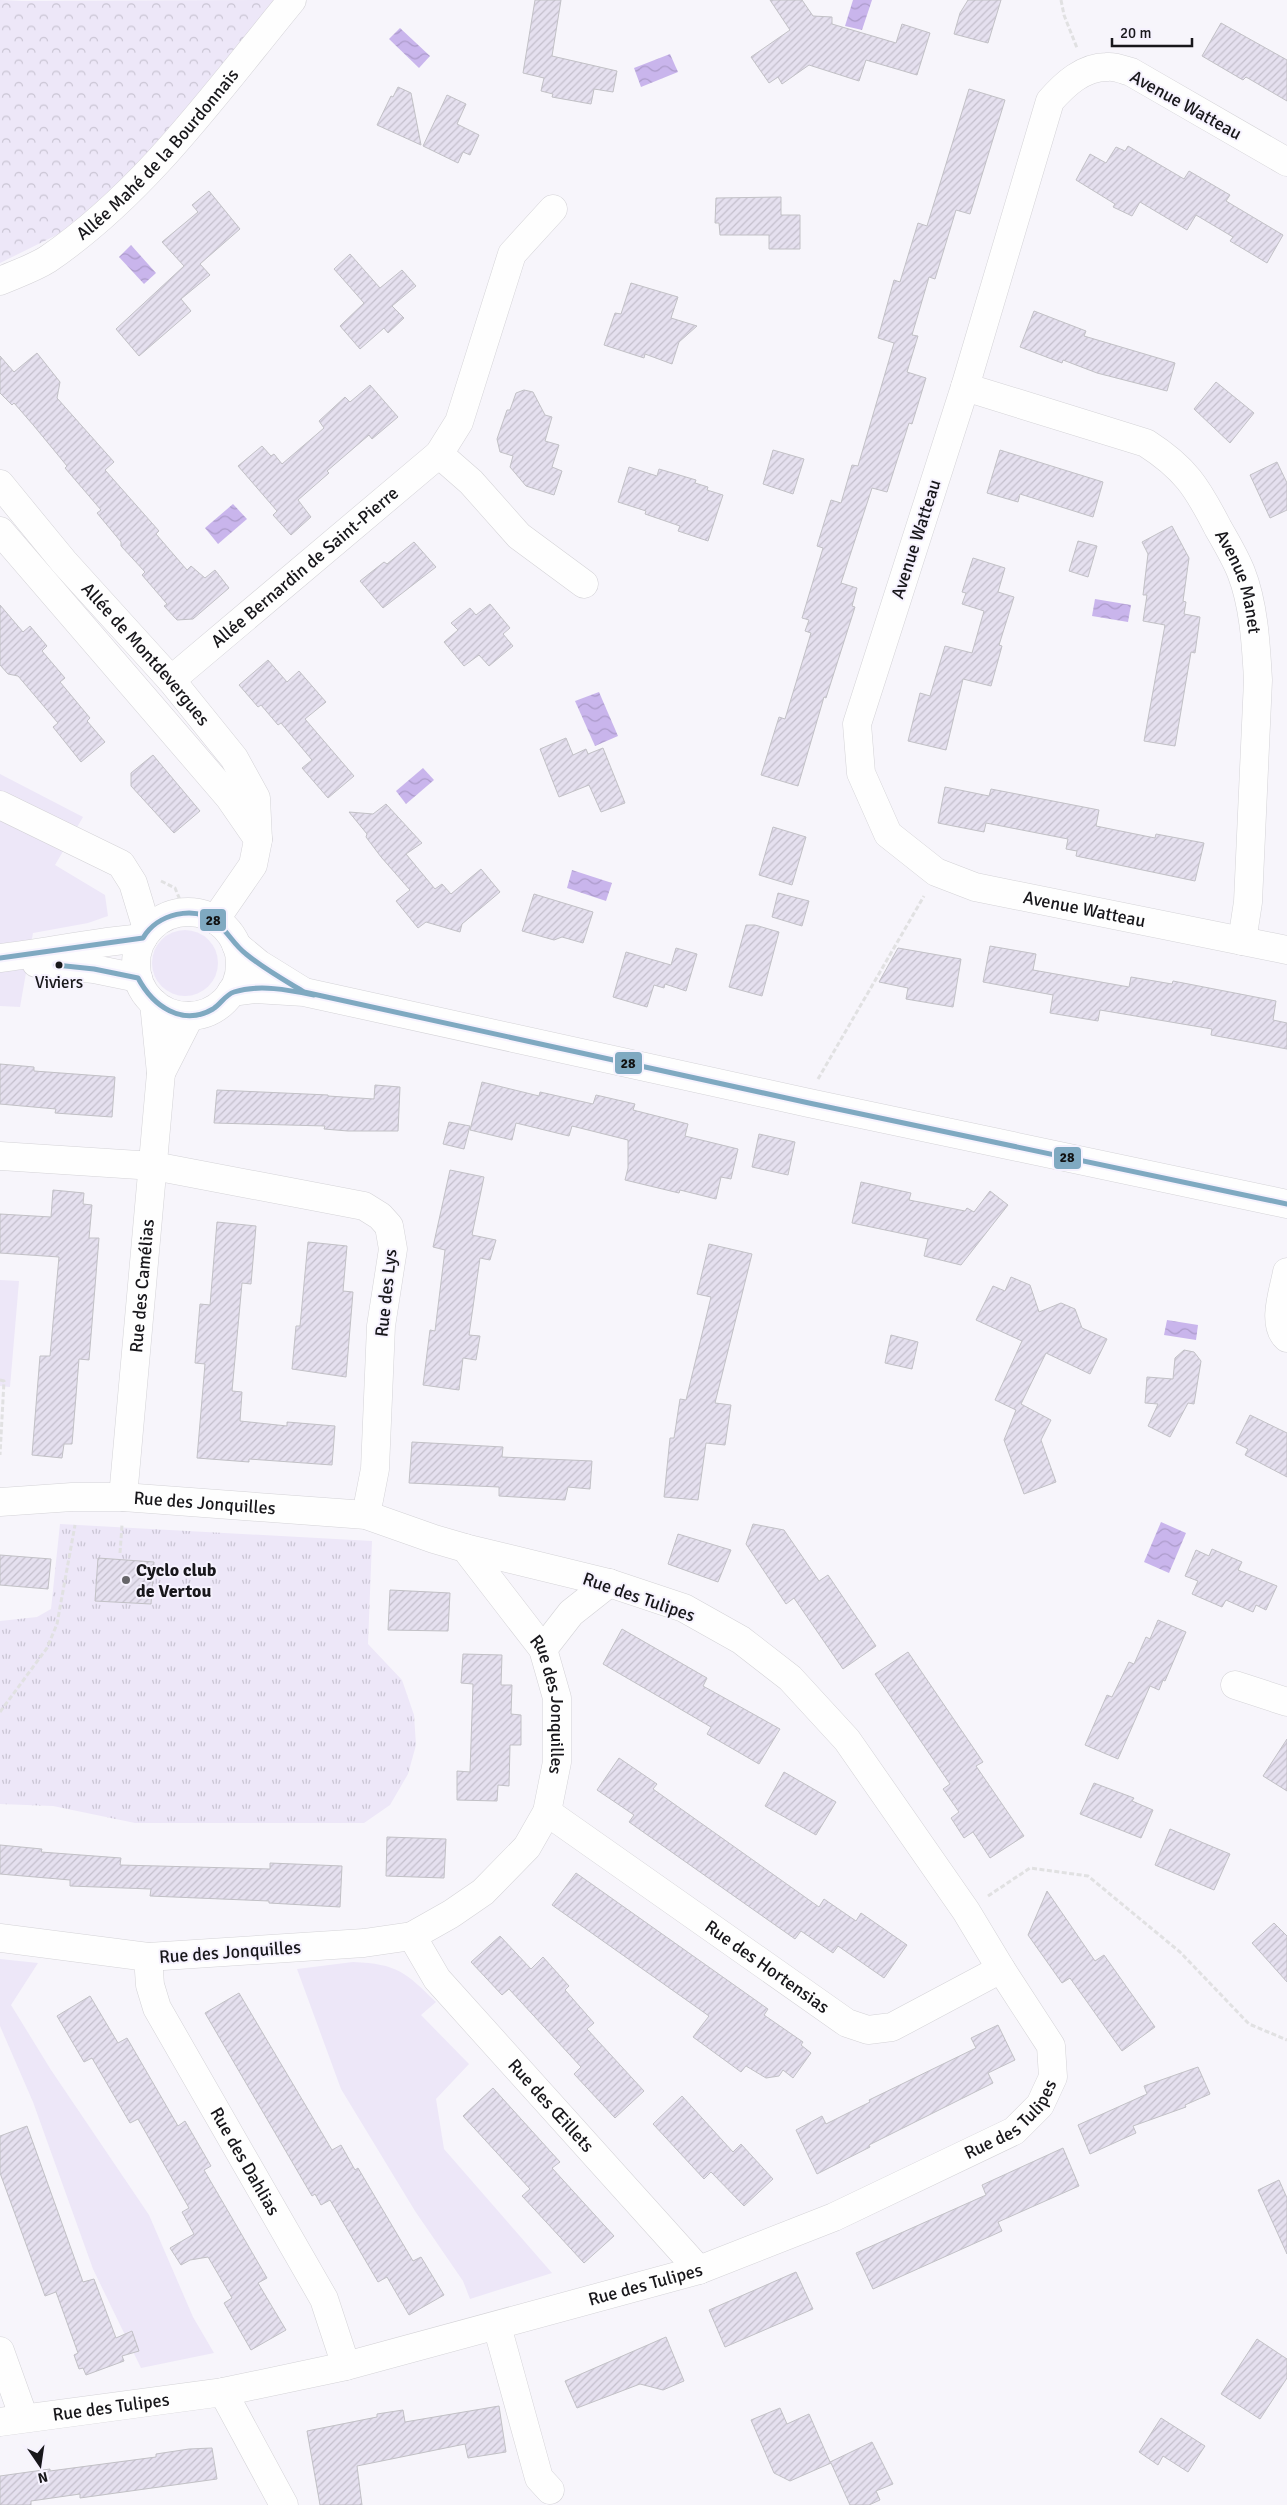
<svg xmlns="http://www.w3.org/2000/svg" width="1287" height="2505" viewBox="0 0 1287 2505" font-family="Signika,sans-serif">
	<defs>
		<pattern id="forest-crowns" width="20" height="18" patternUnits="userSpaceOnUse" patternTransform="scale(1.25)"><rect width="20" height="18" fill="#ede7f8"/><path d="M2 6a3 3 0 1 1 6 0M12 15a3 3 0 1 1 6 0" fill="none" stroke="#cac5d4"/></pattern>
		<pattern id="park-tufts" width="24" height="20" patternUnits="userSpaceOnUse" patternTransform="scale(1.25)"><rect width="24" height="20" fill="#ede7f8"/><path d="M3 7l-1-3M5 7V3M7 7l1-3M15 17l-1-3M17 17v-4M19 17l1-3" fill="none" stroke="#cac5d4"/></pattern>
		<pattern id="water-waves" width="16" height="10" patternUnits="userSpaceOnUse" patternTransform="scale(1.25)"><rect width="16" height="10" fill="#c9b5ec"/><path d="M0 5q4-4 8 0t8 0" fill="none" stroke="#ac9bca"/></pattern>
		<pattern id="building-hatch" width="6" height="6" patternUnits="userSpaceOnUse" patternTransform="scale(1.25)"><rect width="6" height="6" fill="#e5e0ef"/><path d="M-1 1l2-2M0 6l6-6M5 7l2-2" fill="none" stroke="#c4bfcc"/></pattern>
	</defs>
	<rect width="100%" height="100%" fill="#f7f5fb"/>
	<g fill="#ede7f8">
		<path d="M0 774 83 817 55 865 105 895 108 916 88 923 33 933 20 1007 0 1006Z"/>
		<circle cx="185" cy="963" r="33"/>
		<path d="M0 1280 19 1281 10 1387 0 1386Z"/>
		<path d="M0 1959 38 1963 11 2005 51 2070 149 2215 193 2317 214 2353 141 2368 93 2269 33 2102 0 2026Z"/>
		<path d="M353 1962C398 1964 405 1972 436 2002L421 2015 469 2064 436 2099 444 2149 552 2273 470 2299 463 2281 415 2211 341 2089 297 1969Z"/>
	</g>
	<path fill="url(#forest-crowns)" d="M0 0 22 1 276 0 210 86 145 159 83 222 0 263Z"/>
	<path fill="url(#park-tufts)" d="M60 1524 372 1541 368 1644 402 1680 414 1715 416 1745 408 1774 390 1805 364 1823H135L53 1806 0 1804V1621L37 1617 51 1609Z"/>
	<g fill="url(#water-waves)">
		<path d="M853 0H872L862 30 845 26Z"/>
		<path d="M400 28 430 56 419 68 389 39Z"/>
		<path d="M670 54 678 72 641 87 634 68Z"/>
		<path d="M131 245 156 273 144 284 119 257Z"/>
		<path d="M233 504 247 519 218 544 205 528Z"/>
		<path d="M1095 599 1131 605 1128 622 1092 616Z"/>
		<path d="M599 692 618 736 595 746 575 701Z"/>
		<path d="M423 768 434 780 406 804 396 791Z"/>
		<path d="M572 870 612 883 606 901 567 888Z"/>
		<path d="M1167 1320 1198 1325 1196 1340 1164 1335Z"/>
		<path d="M1161 1522 1186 1533 1169 1573 1144 1562Z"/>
	</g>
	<g fill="url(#building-hatch)" stroke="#c2c1c6">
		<path d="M535 0H561L552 56 617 71 613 92 594 89 591 104 552 97 553 94 541 91 544 78 523 73Z"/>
		<path d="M770 0H802L813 16 832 17V24L896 43 902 24 930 33 917 75 866 60 859 81 809 65 782 84 778 77 769 83 751 57 790 30Z"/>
		<path d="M968 0H1001L988 43 954 34 960 13Z"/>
		<path d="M1221 23 1287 60V101L1246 77 1243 80 1202 56Z"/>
		<path d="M398 87 411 93 421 145 377 125 391 96 393 97Z"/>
		<path d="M969 89 1005 100 970 214 956 210 935 279 929 277 912 335 918 336 907 372 926 378 912 424 909 423 887 492 872 488 841 583 857 588 852 606 855 607 826 698 824 697 798 786 761 775 779 717 785 719 811 633 805 631 809 620 802 618 823 548 817 546 831 500 841 503 852 465 858 466 894 343 878 338 894 280 900 282 918 223 927 226Z"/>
		<path d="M447 95 466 104 457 124 479 135 470 155 463 152 458 163 423 146Z"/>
		<path d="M1128 146 1184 179 1189 171 1230 195 1226 201 1283 235 1267 263 1230 241 1233 237 1196 215 1187 230 1140 202 1132 216 1113 207 1115 204 1076 180 1090 154 1106 163 1116 147 1125 151Z"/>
		<path d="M209 191 240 229 200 264 210 275 181 299 191 311 139 356 116 329 184 266 162 242 198 212 192 205Z"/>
		<path d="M781 197V215H800V249H769V235H720L719 223H715L716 198Z"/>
		<path d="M350 254 380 288 402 270 416 286 392 306 404 318 388 333 384 328 360 349 340 326 364 303 334 269Z"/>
		<path d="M631 283 678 297 671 318 697 326 679 342 672 364 645 354 644 358 604 345 615 313 621 314Z"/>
		<path d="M1034 311 1086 331 1084 336 1175 363 1167 391 1097 373 1063 360 1062 363 1020 347Z"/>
		<path d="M37 353 60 382 57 398 114 462 105 470 159 531 156 534 187 570 191 566 205 578 215 570 229 588 193 619 177 620 164 606 167 604 142 575 145 572 121 546V542L97 513 101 510 65 468 67 466 34 426 14 403 12 405 0 393V356L14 372Z"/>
		<path d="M1216 382 1254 413 1230 443 1194 409Z"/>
		<path d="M370 385 398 417 372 439 369 435 327 471 329 473 298 500 311 517 291 535 273 515 277 511 238 466 262 446 271 456 274 454 282 464 324 428 319 421 345 397 350 402Z"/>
		<path d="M524 390 533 392 545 415 552 417 545 441 559 445 552 467 562 471 554 495 526 486 510 467 513 456 500 452 497 439 507 410H510L516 393Z"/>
		<path d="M773 450 804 459 793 494 763 484Z"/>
		<path d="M1000 450 1103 482 1093 517 1020 494 1018 502 987 493Z"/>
		<path d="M1277 462 1287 483V510L1270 518 1250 475Z"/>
		<path d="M629 467 657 476 659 469 696 480 695 483 708 487 707 490 723 495 708 541 678 531 680 526 645 514 646 511 618 502Z"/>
		<path d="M1172 526 1189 558 1183 601 1186 602 1184 614 1200 617 1195 653 1191 652 1175 746 1144 741 1165 625 1143 621 1147 595H1143L1148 554 1142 542Z"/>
		<path d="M1078 541 1097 546 1088 577 1069 571Z"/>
		<path d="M414 542 436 567 383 608 360 581 384 562 387 564Z"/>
		<path d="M973 558 1005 568 998 592 1014 597 999 645 1002 646 991 686 963 679 946 750 908 741 920 693 930 696 945 646 972 653 984 611 962 604 966 593 962 592Z"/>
		<path d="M490 604 510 628 503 634 513 646 489 666 479 655 464 666 444 642 458 630 451 623 470 608 476 615Z"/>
		<path d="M0 605 23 632 30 626 47 646 42 651 65 678 60 682 90 718 87 721 105 742 81 762 53 727 58 723 18 676 8 674 0 665Z"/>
		<path d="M268 660 287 682 299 671 326 702 305 719 354 776 328 798 302 768 312 760 281 723 278 725 261 705 258 707 239 685Z"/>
		<path d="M566 738 573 755 586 749 588 754 603 748 625 803 601 812 589 785 559 797 540 749Z"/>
		<path d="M153 755 200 811 174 833 131 786V773Z"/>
		<path d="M945 787 989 796 991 789 1099 810 1096 826 1155 838 1156 834 1204 843 1195 881 1076 856 1077 851 1066 849 1068 839 986 823 984 832 938 823Z"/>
		<path d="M386 804 422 843 406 854 435 889 442 884 451 894 481 869 500 892 462 924 460 932 426 922 418 928 396 901 410 890 381 857 366 837 367 834 349 812 373 814Z"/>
		<path d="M773 827 806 837 792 885 759 875Z"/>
		<path d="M778 893 809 901 802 926 772 917Z"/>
		<path d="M534 894 593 912 583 943 562 937 554 940 522 931Z"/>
		<path d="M746 925H755L779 932 762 996 729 987Z"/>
		<path d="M990 946 1036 954 1033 970 1129 987 1131 977 1172 984 1173 981 1276 1001 1273 1020 1287 1023V1049L1211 1035 1212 1029 1100 1010 1098 1021 1050 1013 1053 995 983 982Z"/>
		<path d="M676 948 697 954 686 991 665 984 664 988 654 985 647 1007 613 997 626 952 671 965Z"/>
		<path d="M898 948 961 959 953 1007 906 999 908 988 879 982Z"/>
		<path d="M0 1064 34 1067V1071L115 1077 112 1117 55 1113 56 1109 0 1104Z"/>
		<path d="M482 1082 539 1096 540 1092 593 1104 596 1095 635 1104 633 1110 688 1124 685 1136 738 1149 731 1179 721 1177 716 1199 680 1190 679 1193 625 1180 628 1168V1140L572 1126 569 1136 516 1123 512 1140 470 1130Z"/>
		<path d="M375 1085 400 1087 398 1131H348L324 1129 325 1126 214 1123 217 1090 328 1095V1096L374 1099Z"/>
		<path d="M449 1122 470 1126 464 1149 443 1144Z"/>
		<path d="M759 1134 795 1142 788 1175 752 1167Z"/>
		<path d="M450 1170 484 1177 472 1235 496 1240 490 1260 480 1258 469 1335 480 1336 476 1360 463 1358 459 1390 423 1385 430 1330 435 1331 445 1250 433 1247Z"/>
		<path d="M861 1182 911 1193 909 1200 965 1211 967 1208 974 1212 990 1191 1008 1205 961 1265 924 1256 928 1239 852 1223Z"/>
		<path d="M53 1190 84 1193 83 1204 92 1205 89 1238H99L89 1360 79 1359 72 1444H64L62 1458 32 1455 40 1356H50L59 1257 0 1253V1214L51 1217Z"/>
		<path d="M217 1222 256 1226 251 1284 242 1283 232 1391 242 1392 240 1421 287 1426V1422L335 1426 332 1465 249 1459V1462L197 1458 205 1364 195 1363 200 1304 210 1305Z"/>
		<path d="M308 1242 347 1246 343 1291 353 1292 346 1377 292 1369 296 1326H300Z"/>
		<path d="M709 1244 752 1254 715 1403 731 1405 725 1445 706 1443 698 1500 664 1497 670 1438H674L680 1399 686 1400 711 1297 697 1294Z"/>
		<path d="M1011 1277 1030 1285 1039 1312 1061 1303 1075 1309 1082 1328 1107 1339 1090 1374 1046 1353 1021 1404 1051 1420 1041 1440 1056 1482 1024 1494 1004 1440 1016 1410 995 1400 1022 1341 976 1320 993 1286 1005 1291Z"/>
		<path d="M891 1335 918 1342 912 1369 885 1363Z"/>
		<path d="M1184 1350 1194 1352 1201 1361 1194 1404 1188 1403 1170 1437 1148 1426 1158 1404 1145 1403 1147 1377 1173 1379 1175 1358Z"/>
		<path d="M1250 1415 1287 1433V1477L1245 1455 1248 1449 1236 1443Z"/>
		<path d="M412 1442 503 1447 502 1457 592 1461 590 1489 568 1487 565 1500 499 1496V1487L409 1483Z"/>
		<path d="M753 1524 784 1530 819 1581 828 1575 876 1646 843 1669 794 1598 786 1604 746 1544Z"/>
		<path d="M678 1534 731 1550 718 1582 668 1564Z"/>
		<path d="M1212 1549 1242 1562 1238 1570 1277 1586 1266 1610 1256 1605 1253 1612 1226 1600 1222 1607 1192 1594 1198 1581 1185 1576 1196 1550 1209 1556Z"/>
		<path d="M0 1555 51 1559 48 1589 0 1585Z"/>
		<path d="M98 1558 154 1562 151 1604 95 1601Z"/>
		<path d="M390 1590 450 1593 448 1631 388 1630Z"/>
		<path d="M1158 1620 1186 1632 1165 1681 1163 1680 1159 1690 1150 1686 1118 1759 1085 1745 1107 1695 1112 1697 1129 1662 1134 1664 1146 1637 1150 1639Z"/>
		<path d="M622 1629 707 1678 703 1686 780 1729 759 1764 707 1734 711 1727 603 1664Z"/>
		<path d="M908 1652 983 1762 976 1766 1024 1836 990 1858 973 1832 964 1838 951 1818 959 1812 943 1789 950 1784 875 1674Z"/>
		<path d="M463 1654 502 1655 501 1685H512L511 1714 521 1715V1745H510L509 1786 498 1785 497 1801 457 1800V1771L470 1772 471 1743 473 1684 461 1683Z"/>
		<path d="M1287 1739V1791L1263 1776Z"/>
		<path d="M619 1758 657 1784 653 1789 819 1907 824 1899 856 1921 861 1913 907 1945 884 1978 838 1946 833 1953 801 1931 795 1939 629 1822 634 1815 597 1790Z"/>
		<path d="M784 1772 836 1802 816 1835 765 1806Z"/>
		<path d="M1094 1783 1134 1798 1132 1801 1153 1810 1141 1838 1080 1814Z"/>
		<path d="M1170 1829 1230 1854 1214 1890 1155 1865Z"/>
		<path d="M387 1837 446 1839 444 1878 386 1876Z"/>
		<path d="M0 1845 42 1849 41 1852 121 1858 120 1865 270 1869V1863L342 1866 340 1907 269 1903V1901L150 1896 151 1889 70 1886V1880L0 1874Z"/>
		<path d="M576 1873 768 2009 764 2015 803 2042 801 2045 811 2053 793 2078 783 2070 779 2076 766 2078 746 2066 741 2072 693 2037 709 2016 552 1905Z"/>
		<path d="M1047 1891 1095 1961 1104 1955 1155 2027 1122 2051 1070 1978 1062 1983 1028 1935Z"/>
		<path d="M1274 1923 1287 1936V1982L1252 1943Z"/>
		<path d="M500 1936 531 1969 543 1957 569 1986 565 1990 594 2023 587 2029 644 2091 615 2118 574 2074 581 2067 509 1989 502 1995 471 1962Z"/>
		<path d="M239 1993 332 2150 341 2145 355 2170 358 2168 413 2261 421 2257 444 2295 409 2315 387 2277 378 2282 330 2200 321 2205 315 2194 312 2196 205 2013Z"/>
		<path d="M90 1996 118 2043 127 2038 178 2126 185 2121 211 2166 204 2170 267 2278 258 2283 286 2330 251 2350 224 2303 232 2298 208 2257 190 2260 181 2265 170 2248 194 2234 182 2212 189 2208 138 2119 130 2123 92 2058 84 2062 57 2016Z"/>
		<path d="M998 2025 1015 2060 988 2073 993 2083 869 2145 870 2147 817 2174 796 2130 822 2116 826 2124 870 2102 869 2100 976 2048 971 2038Z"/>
		<path d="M1198 2067 1210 2094 1185 2105 1186 2107 1133 2126 1136 2133 1090 2154 1078 2125 1147 2094 1144 2086Z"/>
		<path d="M493 2088 560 2162 552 2168 614 2236 584 2263 522 2196 530 2189 463 2116Z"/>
		<path d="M682 2096 733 2152 741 2144 773 2179 744 2206 711 2172 704 2179 653 2124Z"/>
		<path d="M27 2126 83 2282 94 2279 116 2338 132 2331 139 2351 122 2356 124 2361 86 2375 83 2368 79 2369 74 2355 78 2353 56 2292 45 2296 0 2173V2136Z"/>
		<path d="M1063 2148 1079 2186 998 2222 1002 2231 873 2289 856 2253 986 2195 982 2185Z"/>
		<path d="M1279 2180 1287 2198V2254L1258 2190Z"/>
		<path d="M796 2272 813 2309 725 2347 709 2310Z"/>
		<path d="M666 2337 684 2381 663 2390 640 2384 577 2408 565 2381Z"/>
		<path d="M1257 2339 1287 2359V2378L1260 2419 1221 2394Z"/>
		<path d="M499 2406 506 2452 468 2458 465 2444 357 2466 362 2505H320L307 2431 377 2417V2414L403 2410 405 2422Z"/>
		<path d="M780 2408 787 2424 809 2414 830 2462 872 2442 893 2484 876 2491 880 2500 869 2505H850L831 2463 790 2481 774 2473 751 2420Z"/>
		<path d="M1161 2418 1205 2446 1188 2472 1163 2456 1158 2465 1139 2452Z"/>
		<path d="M212 2448 217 2479 80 2498V2494L31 2501V2505H0V2476L50 2469V2471L156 2457V2454L189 2449Z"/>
	</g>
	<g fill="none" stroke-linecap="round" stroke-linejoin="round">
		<g stroke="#d4d3d7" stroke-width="29">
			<g id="minor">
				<path id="s1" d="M1287 162 1131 72C1124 70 1115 66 1107 67 1083 67 1065 84 1050 101L965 387 857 724 861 773 888 834 936 872 975 887 1287 950"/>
				<path id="s2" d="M0 281C16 274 34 268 48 259 146 192 218 90 292 0"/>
				<path id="s3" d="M965 387 1146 443C1185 468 1197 487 1218 528 1226 542 1235 557 1241 572 1254 605 1256 645 1258 680L1248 902 1242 941"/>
				<path d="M439 454 471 482 519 536 584 584"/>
				<path id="s4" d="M0 484 64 562 171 680 234 758 256 798 258 840 253 865 215 920"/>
				<path d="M0 531 229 797 258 839"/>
				<path id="s5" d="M171 680 439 454 459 422 512 254 553 209"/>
				<path d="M0 805 121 864 133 883 147 929"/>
				<circle cx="188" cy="964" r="52"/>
				<path d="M236 945 259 964 301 990"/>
				<path d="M0 958C48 952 95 942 143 938"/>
				<path d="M36 963 94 969 138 978"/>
				<path d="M231 992 255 989 304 992 809 1103 1287 1204"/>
				<path d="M161 1073 190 1016"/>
				<path d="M0 1156 154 1166 364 1206 380 1216 389 1226 393 1249 381 1326 375 1469 366 1515"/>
				<path d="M1287 1272C1284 1290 1271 1324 1287 1338"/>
				<path id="s6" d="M123 1497 161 1073 154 1003"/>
				<path id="s7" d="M0 1502 72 1497H123L366 1515 434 1539 465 1548 543 1649 557 1698V1762L547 1812 527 1847 483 1892 451 1914 412 1936 364 1943 148 1957 0 1938"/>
				<path d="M543 1649 571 1613 609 1583"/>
				<path d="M1235 1685 1287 1702"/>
				<path id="s8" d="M547 1812 847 2023 868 2030 892 2027 1001 1969"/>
				<path id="s9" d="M412 1936 437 1979 699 2270"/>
				<path id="s10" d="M148 1957 150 1985 157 2008 324 2299 346 2366"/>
				<path d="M497 2326 539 2478 550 2490"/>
				<path d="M0 2351 24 2418"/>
				<path d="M223 2392 284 2505"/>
				<path id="s11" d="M0 2422 223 2392 346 2366 699 2270 834 2217 1014 2131 1040 2105 1053 2077 1051 2046 1001 1969 966 1911 847 1740 790 1678 741 1640 684 1608 609 1583 465 1548"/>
			</g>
		</g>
		<g stroke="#e1e1e2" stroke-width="3" stroke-dasharray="5 2.5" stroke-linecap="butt">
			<path d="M1061 0 1064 15 1077 48"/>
			<path d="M161 881 175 888 185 912"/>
			<path d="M818 1079 924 896"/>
			<path d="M0 1380 4 1381 0 1455"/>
			<path d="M120 1553 122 1525"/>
			<path d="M0 1712 47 1648 57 1624 75 1525"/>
			<path d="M988 1896 1030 1868 1088 1876 1180 1952 1249 2024 1287 2040"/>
		</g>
		<use href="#minor" stroke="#fefefe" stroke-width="28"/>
		<g stroke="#f6f2fe" stroke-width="9">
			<g id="bus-1">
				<path d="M0 958 143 938C157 914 194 904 217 923 228 932 234 945 246 954 264 969 284 980 304 992L809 1103 1287 1204"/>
				<path d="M56 965 94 969 138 978C153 1006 182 1027 213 1009 221 1004 225 995 234 992 259 984 289 990 314 995"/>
			</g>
		</g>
		<use href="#bus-1" stroke="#7fa9c1" stroke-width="5"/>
	</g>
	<circle fill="#18171b" stroke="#f6f2fe" stroke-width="2" cx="59" cy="965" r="4.5"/>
	<circle fill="#666569" stroke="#f6f2fe" stroke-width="2" cx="126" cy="1580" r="5"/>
	<g text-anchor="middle" stroke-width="4" stroke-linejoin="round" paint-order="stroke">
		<g font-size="17" fill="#18171b" stroke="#f6f2fe">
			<text x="59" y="988">Viviers</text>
		</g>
		<g font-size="18" fill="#18171b" stroke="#f6f2fe">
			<text transform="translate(1186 105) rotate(29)" y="6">Avenue Watteau</text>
			<text dy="6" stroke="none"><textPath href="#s2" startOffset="205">Allée Mahé de la Bourdonnais</textPath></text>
			<text transform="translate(916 539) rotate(-72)" y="6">Avenue Watteau</text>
			<text dy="6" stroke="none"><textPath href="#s5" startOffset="175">Allée Bernardin de Saint-Pierre</textPath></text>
			<text dy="6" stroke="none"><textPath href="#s3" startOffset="361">Avenue Manet</textPath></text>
			<text dy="6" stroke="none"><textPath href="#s4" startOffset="224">Allée de Montdevergues</textPath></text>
			<text dy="6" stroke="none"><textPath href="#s1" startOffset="1256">Avenue Watteau</textPath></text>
			<text dy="6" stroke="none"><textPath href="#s6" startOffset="212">Rue des Camélias</textPath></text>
			<text transform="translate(386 1293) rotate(-84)" y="6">Rue des Lys</text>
			<text dy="6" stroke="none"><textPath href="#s7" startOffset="205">Rue des Jonquilles</textPath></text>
			<text transform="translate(639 1597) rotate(19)" y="6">Rue des Tulipes</text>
			<text dy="6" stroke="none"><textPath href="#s7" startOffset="655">Rue des Jonquilles</textPath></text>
			<text transform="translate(230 1952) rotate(-4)" y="6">Rue des Jonquilles</text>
			<text dy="6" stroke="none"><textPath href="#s8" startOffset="269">Rue des Hortensias</textPath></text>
			<text dy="6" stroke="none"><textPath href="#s9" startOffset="220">Rue des Œillets</textPath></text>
			<text dy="6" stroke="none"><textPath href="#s11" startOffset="1066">Rue des Tulipes</textPath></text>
			<text dy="6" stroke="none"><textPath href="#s10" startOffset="229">Rue des Dahlias</textPath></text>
			<text dy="6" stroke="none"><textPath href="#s11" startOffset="661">Rue des Tulipes</textPath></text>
			<text dy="6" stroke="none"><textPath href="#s11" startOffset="112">Rue des Tulipes</textPath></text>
		</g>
		<g font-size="18" font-weight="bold" fill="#18171b" stroke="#f6f2fe" text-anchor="start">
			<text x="136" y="1576">Cyclo club<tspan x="136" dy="21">de Vertou</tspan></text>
		</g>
	</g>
	<g stroke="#f6f2fe" stroke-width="2">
		<rect x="199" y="908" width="28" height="24" rx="5" fill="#7fa9c1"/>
		<rect x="614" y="1051" width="29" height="24" rx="5" fill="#7fa9c1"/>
		<rect x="1053" y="1146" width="29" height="24" rx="5" fill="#7fa9c1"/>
	</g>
	<g font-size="14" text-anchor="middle" font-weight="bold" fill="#111">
		<text x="213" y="925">28</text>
		<text x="628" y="1068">28</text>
		<text x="1067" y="1162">28</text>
	</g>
	<g transform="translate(40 2465) rotate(167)" stroke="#f6f2fe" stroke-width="4" paint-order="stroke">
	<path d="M0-4L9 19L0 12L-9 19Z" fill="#18171b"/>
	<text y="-8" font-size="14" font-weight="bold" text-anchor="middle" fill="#18171b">N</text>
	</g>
	<path d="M1112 38v8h80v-8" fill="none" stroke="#18171b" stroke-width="2.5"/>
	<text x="1120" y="38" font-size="15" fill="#18171b" stroke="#f6f2fe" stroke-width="4" paint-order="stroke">20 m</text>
</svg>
